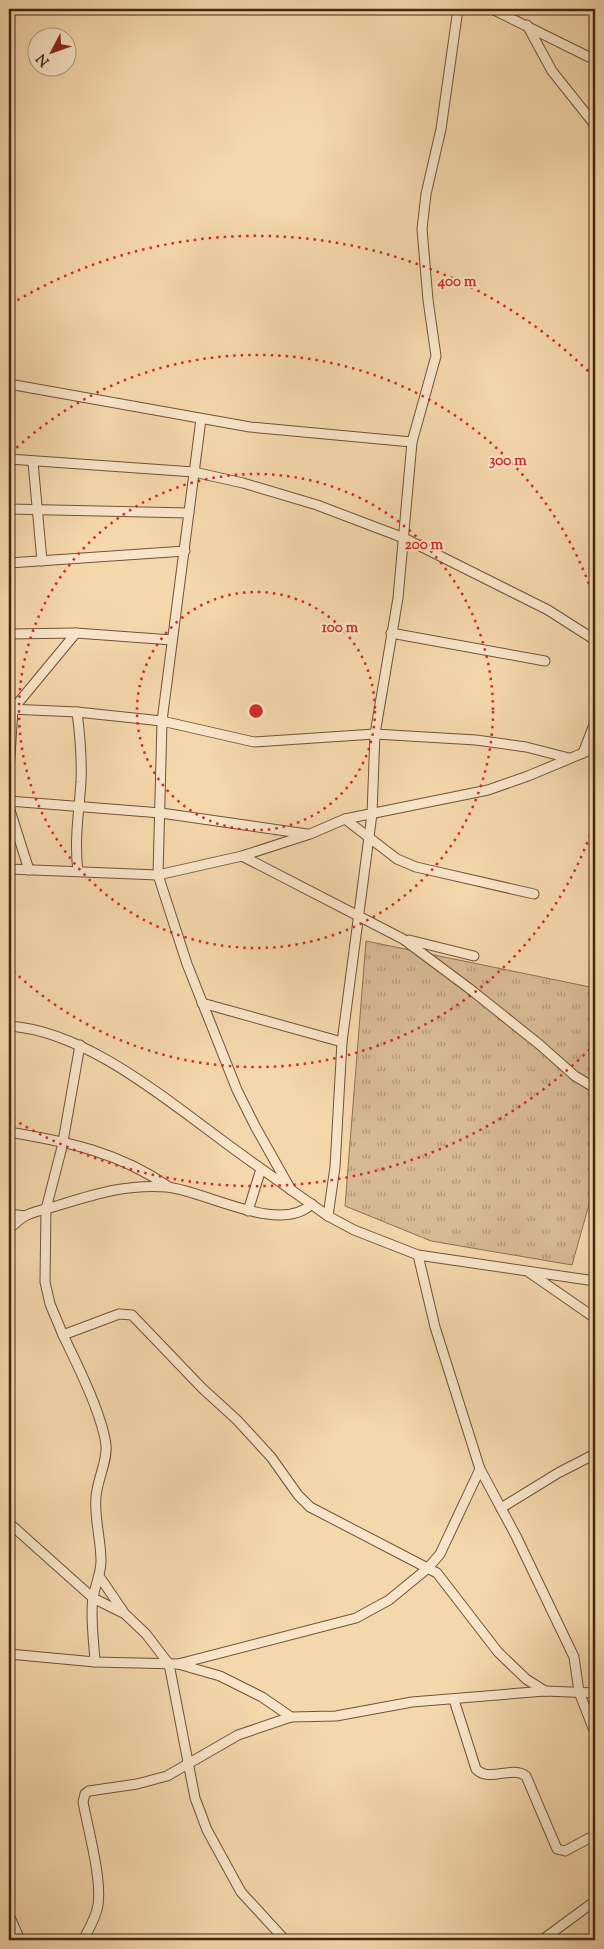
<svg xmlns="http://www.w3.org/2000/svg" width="604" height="1949" viewBox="0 0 604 1949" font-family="'Sorts Mill Goudy',serif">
	<defs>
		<pattern id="grass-tufts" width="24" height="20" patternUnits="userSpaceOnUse" patternTransform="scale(1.25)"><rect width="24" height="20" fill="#d7b992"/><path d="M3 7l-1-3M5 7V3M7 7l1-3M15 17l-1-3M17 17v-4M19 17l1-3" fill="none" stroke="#b09676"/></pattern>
	</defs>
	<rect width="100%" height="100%" fill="#f5d7ac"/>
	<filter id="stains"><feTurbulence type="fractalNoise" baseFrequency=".004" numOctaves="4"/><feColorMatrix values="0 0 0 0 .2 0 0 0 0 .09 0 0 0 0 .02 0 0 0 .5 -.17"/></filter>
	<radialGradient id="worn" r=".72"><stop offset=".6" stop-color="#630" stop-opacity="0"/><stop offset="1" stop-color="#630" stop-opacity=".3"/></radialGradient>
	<path fill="url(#grass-tufts)" stroke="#8d7052" d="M366 941 595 988V1183L572 1265 431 1241 345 1206Z"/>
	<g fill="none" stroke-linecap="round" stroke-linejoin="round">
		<g stroke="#705238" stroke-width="11">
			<g id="minor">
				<path d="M492 9 595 60"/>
				<path d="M527 25 552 71 595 125"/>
				<path d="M9 384 250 427 412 442 398 598 375 734 372 814 342 1042 335 1167 328 1216"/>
				<path d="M201 419 162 721 158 875 187 964 237 1090 255 1126 291 1190"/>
				<path d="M412 442 436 356 428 300 422 229 426 194 441 129 458 9"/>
				<path d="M9 459 194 472 243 483 317 505 404 538 548 610 595 640"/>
				<path d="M33 462 42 561"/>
				<path d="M9 509 189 513"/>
				<path d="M9 563 185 551"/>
				<path d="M391 633 545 661"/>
				<path d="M9 634 76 633 172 640"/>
				<path d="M9 709 77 712 162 721 254 742 375 734 476 740 526 747 569 758"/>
				<path d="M77 712C80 735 82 758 81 782 79 811 74 841 78 871"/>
				<path d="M583 753 595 722"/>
				<path d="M9 772 13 709 76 633"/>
				<path d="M9 801 161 813 307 834"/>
				<path d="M9 807 29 870"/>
				<path d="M345 819 397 859 416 867 534 894"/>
				<path d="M242 856 403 939 470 989 540 1045 575 1076 595 1088"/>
				<path d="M9 869 158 875 242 856 310 834 345 819 488 790 528 776 595 748"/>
				<path d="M409 940 474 956"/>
				<path d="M202 1003 342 1042"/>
				<path d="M9 1026C85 1031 163 1097 223 1141 258 1167 293 1191 328 1216L354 1230 418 1255 595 1281"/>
				<path d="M80 1045 62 1147 46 1209 45 1282 50 1304 63 1335 119 1314 132 1315 202 1388 237 1420 271 1457 298 1495 310 1507 437 1573 498 1652 526 1679 545 1691"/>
				<path d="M9 1132C69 1142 118 1152 169 1187"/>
				<path d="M248 1211 261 1169"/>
				<path d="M9 1214 25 1216"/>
				<path d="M9 1229C14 1225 20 1218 27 1215 38 1210 51 1208 63 1204 98 1193 129 1184 167 1187 206 1191 279 1235 312 1204"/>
				<path d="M418 1255 435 1327 480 1469 516 1536 574 1657 579 1692 595 1733"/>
				<path d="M530 1273 595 1318"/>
				<path d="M63 1335C77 1364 102 1414 106 1445 108 1460 97 1480 96 1497 94 1518 101 1539 101 1561 101 1574 95 1585 93 1598 90 1617 94 1642 95 1662"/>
				<path d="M501 1508 558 1473 595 1454"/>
				<path d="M9 1523 93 1598 125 1614 146 1634 169 1664 195 1798 207 1830 241 1892 285 1940"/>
				<path d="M99 1576 123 1611"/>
				<path d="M9 1654 95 1662 178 1664 220 1676 262 1697 291 1717 336 1716 412 1702 545 1691 595 1693"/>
				<path d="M178 1664 356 1618 389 1600 428 1568 440 1554 480 1469"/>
				<path d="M454 1700 476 1769C489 1783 512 1765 526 1776L557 1849 565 1851 595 1835"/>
				<path d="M9 1915 20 1940"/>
				<path d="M83 1940C89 1929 96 1918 98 1905 102 1879 88 1829 83 1802L85 1794 89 1791 137 1784 167 1776 238 1735 291 1717"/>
				<path d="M542 1940 595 1901"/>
			</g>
		</g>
		<use href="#minor" stroke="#f8e5c9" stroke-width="9"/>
	</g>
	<g fill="none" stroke="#d62828" stroke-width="2.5" stroke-dasharray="2.5 5">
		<circle cx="256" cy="711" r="119"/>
		<circle cx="256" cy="711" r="237"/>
		<path d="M595 821A356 356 0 0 1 11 969M11 453A356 356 0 0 1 595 601"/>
		<path d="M595 1044A475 475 0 0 1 11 1118M11 304A475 475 0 0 1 595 378"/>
	</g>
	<circle cx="256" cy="711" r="8" fill="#d62828" stroke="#f8e5c9" stroke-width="2.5"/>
	<g font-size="15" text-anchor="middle" font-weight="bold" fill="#d62828" stroke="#f8e5c9" stroke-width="4" stroke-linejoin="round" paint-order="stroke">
		<text x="457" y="286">400 m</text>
		<text x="508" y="465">300 m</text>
		<text x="424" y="549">200 m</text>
		<text x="340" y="632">100 m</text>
	</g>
	<rect width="604" height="1949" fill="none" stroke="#f5d7ac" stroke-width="30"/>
	<rect x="10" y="10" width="584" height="1929" fill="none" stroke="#432612" stroke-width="2.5"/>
	<rect x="15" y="15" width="574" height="1919" fill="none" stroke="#432612"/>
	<g transform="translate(52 52) rotate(229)"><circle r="24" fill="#f8e5c9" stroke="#b09980"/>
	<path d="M0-4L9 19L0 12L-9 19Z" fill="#8f2418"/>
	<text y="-8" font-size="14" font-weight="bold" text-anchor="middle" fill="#432612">N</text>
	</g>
	<rect width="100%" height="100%" filter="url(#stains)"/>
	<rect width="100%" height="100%" fill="url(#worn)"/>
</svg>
